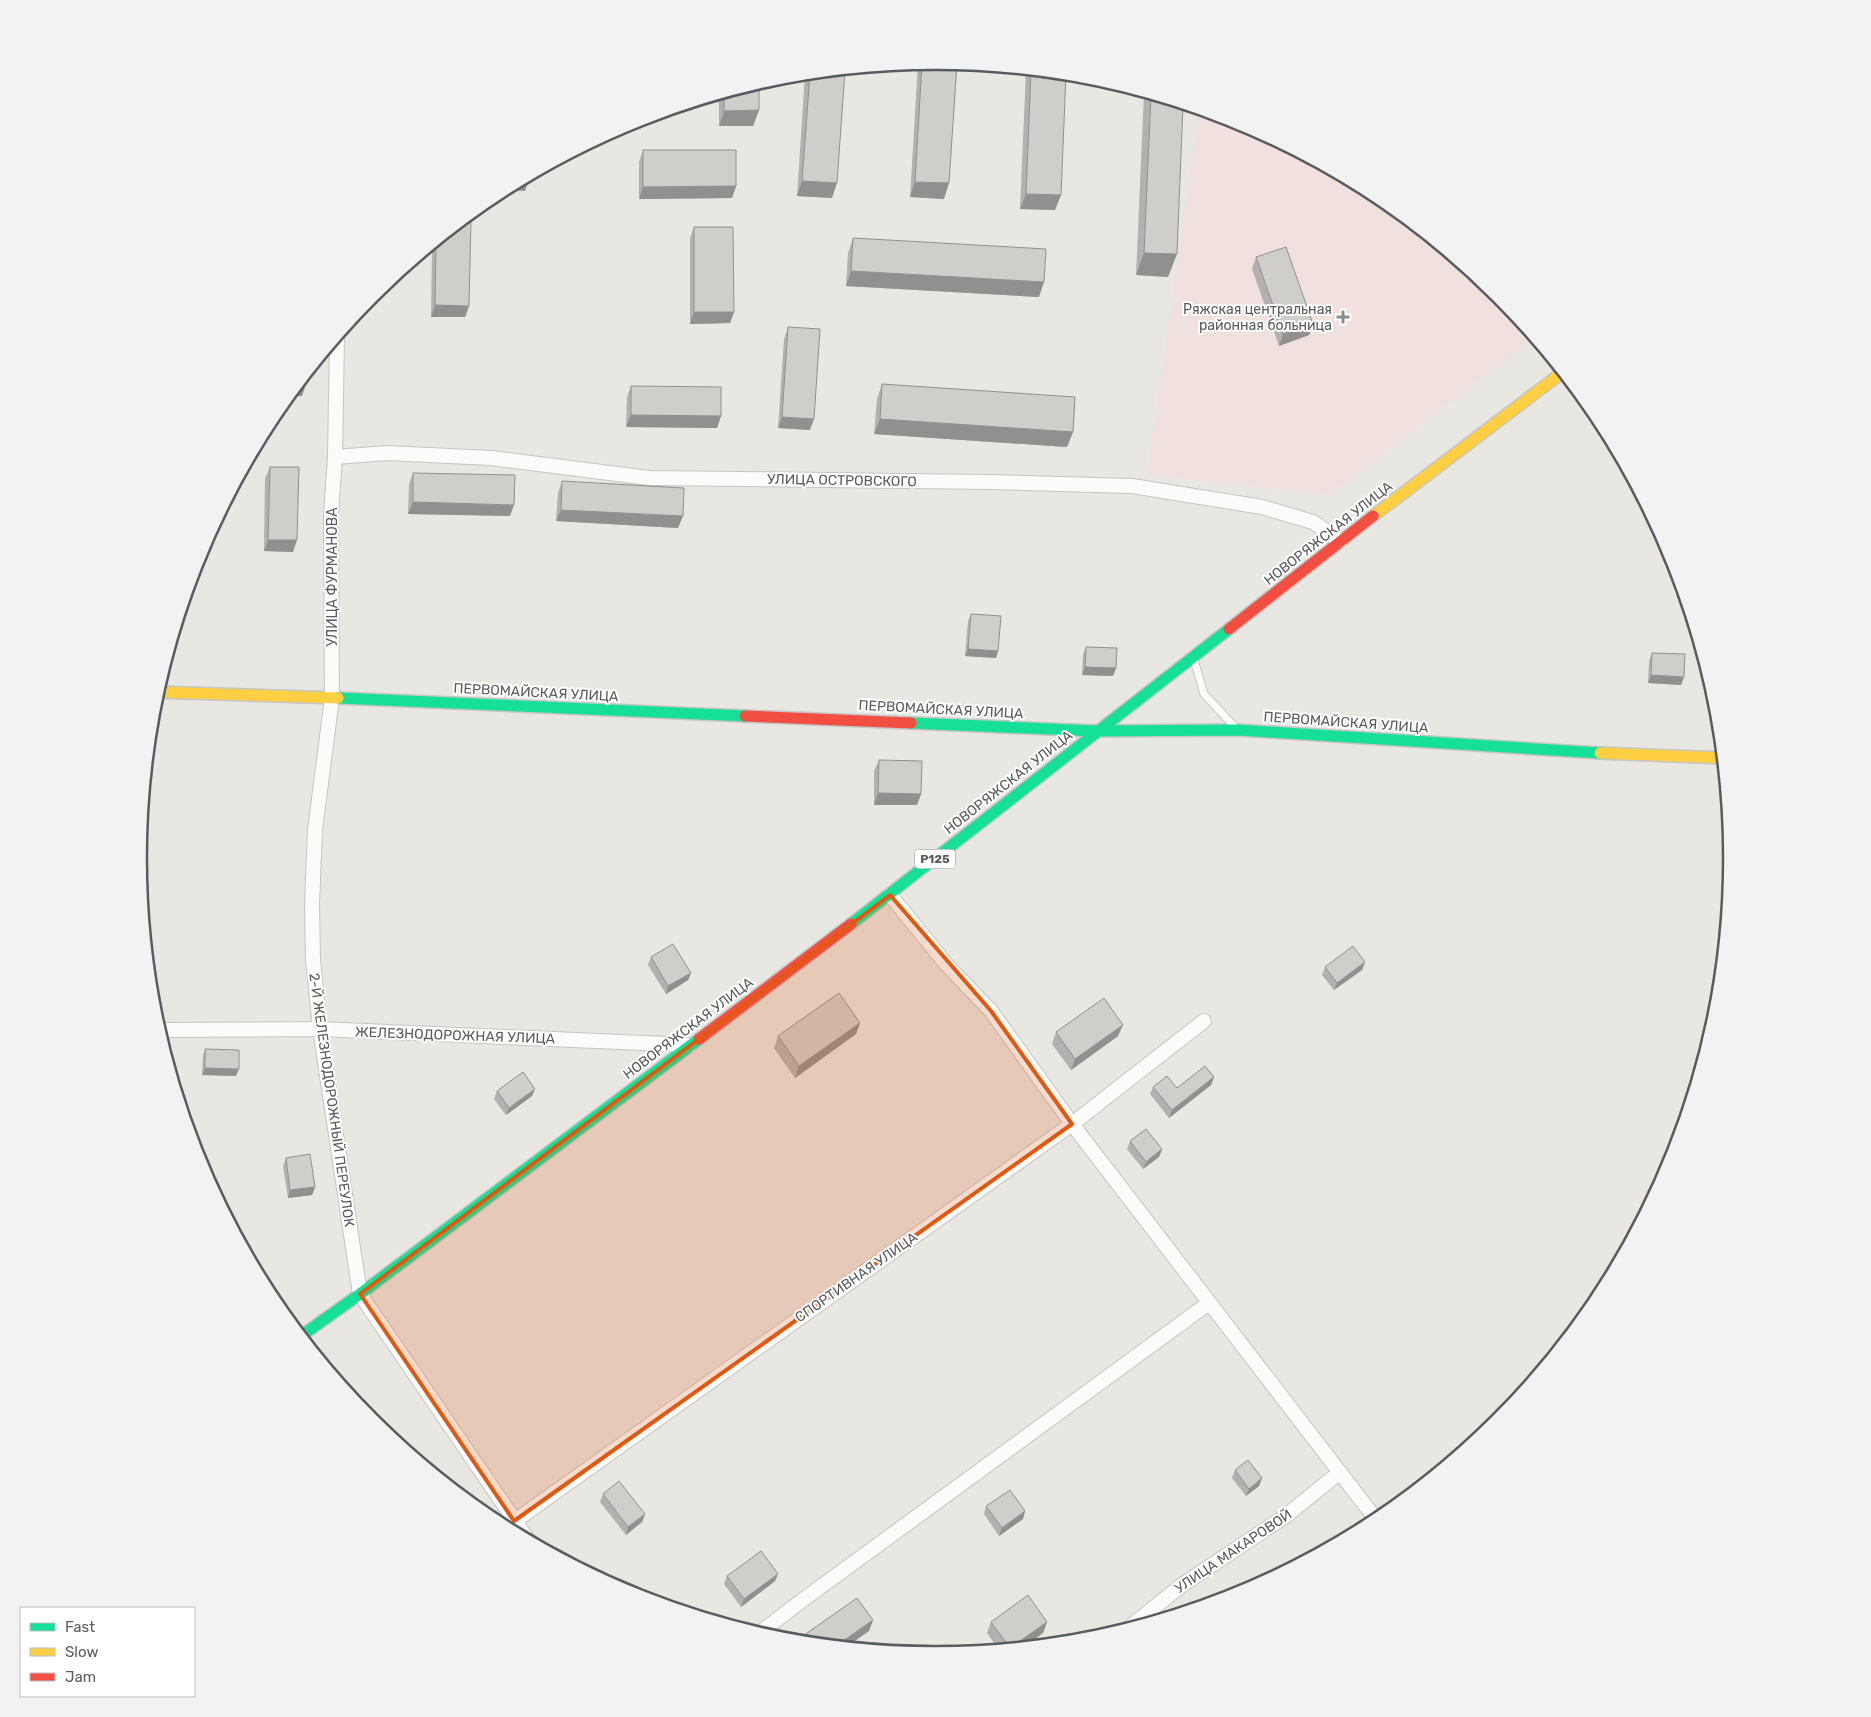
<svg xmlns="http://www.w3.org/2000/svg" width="1871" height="1717" viewBox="0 0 1871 1717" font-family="Rubik,sans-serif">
	<rect width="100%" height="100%" fill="#e8e7e2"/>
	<path fill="#f1e1de" d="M1199 109 1241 122 1379 196 1499 295 1535 338 1329 495 1147 475Z"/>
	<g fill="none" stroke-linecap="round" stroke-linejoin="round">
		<g stroke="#c5c5c4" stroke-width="9">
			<path id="lane" d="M1194 660 1204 694 1234 726"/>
		</g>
		<g stroke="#c5c5c4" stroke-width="16">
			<g id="street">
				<path d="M337 337 335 457 331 514 332 698 315 830 312 904 313 960 320 1029 360 1294 528 1540"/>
				<path d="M335 457 387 453 491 458 649 478 990 482 1132 486 1262 507 1313 522 1340 541"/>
				<path d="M890 895 947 965 991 1011 1072 1124 1378 1522"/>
				<path d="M159 1030 320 1029 690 1045"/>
				<path d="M505 1528 1072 1124 1204 1021"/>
				<path d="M1126 1630 1182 1585 1287 1515 1340 1472"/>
				<path d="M758 1634 804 1599 1209 1303"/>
			</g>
		</g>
		<g stroke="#c5c6c5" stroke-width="14">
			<g id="fast">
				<path d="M338 698 745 716"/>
				<path d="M911 723 1096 731 1238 730 1600 753"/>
				<path d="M851 924 1229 629"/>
				<path d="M301 1336 360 1294 699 1039"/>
			</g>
		</g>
		<g stroke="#c5c6c5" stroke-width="14">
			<g id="slow">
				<path d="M1373 516 1563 372"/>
				<path d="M157 692 338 698"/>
				<path d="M1600 753 1723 758"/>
			</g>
		</g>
		<g stroke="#c5c6c5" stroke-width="14">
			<g id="jam">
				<path d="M1229 629 1373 516"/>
				<path d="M745 716 911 723"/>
				<path d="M699 1039 851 924"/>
			</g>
		</g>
		<use href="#lane" stroke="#fcfbfb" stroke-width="7"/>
		<use href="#street" stroke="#fcfbfb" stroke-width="14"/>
		<use href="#fast" stroke="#16e098" stroke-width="11"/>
		<use href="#slow" stroke="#ffcf43" stroke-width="11"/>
		<use href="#jam" stroke="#f24e42" stroke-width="11"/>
	</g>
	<g fill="#b2b1af">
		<path d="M936 61 944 199 910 197 918 63Z"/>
		<path d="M845 70 832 198 797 196 805 74Z"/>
		<path d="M1026 70 1066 74 1055 210 1020 209Z"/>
		<path d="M759 83V110L753 126H719V95Z"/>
		<path d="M1144 93 1183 105 1168 277 1136 275Z"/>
		<path d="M643 150 736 186 732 198 639 199V162Z"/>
		<path d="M464 219 469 306 465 317H431L432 245Z"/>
		<path d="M694 227 734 312 730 323 690 324V238Z"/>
		<path d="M853 238 1039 297 846 286 848 253Z"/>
		<path d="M1256 257 1313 324 1309 335 1279 346 1252 269Z"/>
		<path d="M788 327 810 430 778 428 784 339Z"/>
		<path d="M882 384 1073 432 1067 447 874 434 877 399Z"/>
		<path d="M631 386 721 416 717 428 626 427 627 397Z"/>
		<path d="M270 467 293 552 264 551 265 478Z"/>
		<path d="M413 473 510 516 408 514 409 484Z"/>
		<path d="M562 481 678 528 556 521 558 493Z"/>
		<path d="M971 614 998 651 996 658 965 656 968 621Z"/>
		<path d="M1086 647 1116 668 1113 676 1082 675 1083 654Z"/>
		<path d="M1652 653 1684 677 1681 685 1648 683 1649 661Z"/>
		<path d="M879 760 921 794 917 805H874V771Z"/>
		<path d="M1724 801H1727L1729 824H1721L1722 809Z"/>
		<path d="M651 957 691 973 688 980 666 994 648 965Z"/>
		<path d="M1365 962 1362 970 1334 990 1322 975 1325 967Z"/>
		<path d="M860 1023 856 1034 795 1078 774 1048 778 1036Z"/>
		<path d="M1056 1032 1118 1036 1071 1070 1052 1044Z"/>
		<path d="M205 1049 236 1076 202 1075 203 1056Z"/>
		<path d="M1214 1077 1211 1085 1169 1118 1150 1094 1153 1087 1177 1088Z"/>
		<path d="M535 1089 532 1096 506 1115 494 1099 497 1091Z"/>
		<path d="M1130 1141 1162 1149 1159 1157 1143 1169 1127 1149Z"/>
		<path d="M286 1158 315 1187 312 1195 288 1198 283 1166Z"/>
		<path d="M1235 1470 1262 1478 1259 1486 1246 1496 1232 1478Z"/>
		<path d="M603 1494 645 1514 642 1522 626 1535 600 1502Z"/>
		<path d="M986 1506 1025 1511 1023 1519 999 1536 984 1514Z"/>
		<path d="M778 1574 775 1581 741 1607 724 1584 727 1576Z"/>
		<path d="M873 1620 869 1631 846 1647 799 1642 800 1638Z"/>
		<path d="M991 1622H1047L1043 1633 1024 1647 999 1650 987 1633Z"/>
	</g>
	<g fill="#91908e">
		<path d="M759 110 753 126H719L724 111Z"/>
		<path d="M522 180H529L525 191 502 190Z"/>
		<path d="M802 181 837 183 832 198 797 196Z"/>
		<path d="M915 182 949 183 944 199 910 197Z"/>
		<path d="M736 186 732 198 639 199 643 187Z"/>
		<path d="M1026 194 1061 195 1055 210 1020 209Z"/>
		<path d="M1144 253 1177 254 1168 277 1136 275Z"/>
		<path d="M851 271 1044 282 1039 297 846 286Z"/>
		<path d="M435 305 469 306 465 317H431Z"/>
		<path d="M694 312H734L730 323 690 324Z"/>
		<path d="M1313 324 1309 335 1279 346 1283 334Z"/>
		<path d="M306 384 302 396H288L298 385Z"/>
		<path d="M631 415 721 416 717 428 626 427Z"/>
		<path d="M782 417 814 419 810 430 778 428Z"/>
		<path d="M880 419 1073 432 1067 447 874 434Z"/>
		<path d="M413 502 514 505 510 516 408 514Z"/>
		<path d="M561 510 683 516 678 528 556 521Z"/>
		<path d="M268 540H297L293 552 264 551Z"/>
		<path d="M968 649 998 651 996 658 965 656Z"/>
		<path d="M1085 667 1116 668 1113 676 1082 675Z"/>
		<path d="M1651 675 1684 677 1681 685 1648 683Z"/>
		<path d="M878 793 921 794 917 805H874Z"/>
		<path d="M1724 817H1729V824H1721Z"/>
		<path d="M1365 962 1362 970 1334 990 1337 983Z"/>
		<path d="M691 973 688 980 666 994 668 986Z"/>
		<path d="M860 1023 856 1034 795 1078 799 1066Z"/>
		<path d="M1123 1025 1118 1036 1071 1070 1075 1059Z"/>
		<path d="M205 1068 239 1069 236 1076 202 1075Z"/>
		<path d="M1214 1077 1211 1085 1169 1118 1172 1110Z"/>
		<path d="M535 1089 532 1096 506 1115 509 1108Z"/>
		<path d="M1162 1149 1159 1157 1143 1169 1146 1162Z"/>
		<path d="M315 1187 312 1195 288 1198 290 1190Z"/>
		<path d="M1262 1478 1259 1486 1246 1496 1249 1489Z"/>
		<path d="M1025 1511 1023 1519 999 1536 1002 1528Z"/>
		<path d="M645 1514 642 1522 626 1535 628 1527Z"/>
		<path d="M778 1574 775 1581 741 1607 744 1599Z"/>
		<path d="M873 1620 869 1631 846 1647 836 1646Z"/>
		<path d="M1047 1622 1043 1633 1024 1647 1010 1648Z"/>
	</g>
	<g fill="#cfcecb" stroke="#91908e">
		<path d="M936 61 957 63 949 183 915 182 922 63Z"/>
		<path d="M845 70 837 183 802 181 810 74Z"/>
		<path d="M1031 71 1066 74 1061 195 1026 194Z"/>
		<path d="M759 83V110L724 111V93Z"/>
		<path d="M1151 95 1183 105 1177 254 1144 253Z"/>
		<path d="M643 150H736V186L643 187Z"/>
		<path d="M529 176V180H522Z"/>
		<path d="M464 219H471L469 306 435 305 436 242Z"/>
		<path d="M694 227H733L734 312H694Z"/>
		<path d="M853 238 1046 249 1044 282 851 271Z"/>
		<path d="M1286 247 1313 324 1283 334 1256 257Z"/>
		<path d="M788 327 820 329 814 419 782 417Z"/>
		<path d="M306 375V384L298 385Z"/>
		<path d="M882 384 1075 397 1073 432 880 419Z"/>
		<path d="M631 386 721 387V416L631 415Z"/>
		<path d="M270 467H299L297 540H268Z"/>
		<path d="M413 473 515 475 514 505 413 502Z"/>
		<path d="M562 481 684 488 683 516 561 510Z"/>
		<path d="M971 614 1001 616 998 651 968 649Z"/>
		<path d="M1086 647 1117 648 1116 668 1085 667Z"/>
		<path d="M1652 653 1685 654 1684 677 1651 675Z"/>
		<path d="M879 760 922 761 921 794 878 793Z"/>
		<path d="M1724 801H1727L1729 817H1724Z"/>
		<path d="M673 944 691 973 668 986 651 957Z"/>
		<path d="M1353 946 1365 962 1337 983 1325 967Z"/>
		<path d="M149 970H155L154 998H152Z"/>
		<path d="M839 993 860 1023 799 1066 778 1036Z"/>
		<path d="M1104 998 1123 1025 1075 1059 1056 1032Z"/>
		<path d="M205 1049 239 1050V1069L205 1068Z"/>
		<path d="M1205 1066 1214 1077 1172 1110 1153 1087 1167 1076 1177 1088Z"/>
		<path d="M523 1072 535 1089 509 1108 497 1091Z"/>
		<path d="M1146 1129 1162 1149 1146 1162 1130 1141Z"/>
		<path d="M310 1154 315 1187 290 1190 286 1158Z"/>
		<path d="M1248 1460 1262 1478 1249 1489 1235 1470Z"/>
		<path d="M619 1481 645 1514 628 1527 603 1494Z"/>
		<path d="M1010 1490 1025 1511 1002 1528 986 1506Z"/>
		<path d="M761 1551 778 1574 744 1599 727 1576Z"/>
		<path d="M1028 1595 1047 1622 1010 1648 991 1622Z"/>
		<path d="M857 1598 873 1620 836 1646 804 1643 800 1638Z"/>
	</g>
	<path fill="#e15910" fill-opacity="0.2" stroke="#e15910" stroke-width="4" stroke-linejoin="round" d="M890 895 991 1011 1072 1124 514 1521 360 1294Z"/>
	<path fill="#8a8d8e" stroke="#fff" stroke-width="2" d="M1340.5 309.5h5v5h5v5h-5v5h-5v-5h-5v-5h5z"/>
	<g text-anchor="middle" stroke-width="4" stroke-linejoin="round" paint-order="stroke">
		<rect fill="#fff" stroke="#8a8d90" stroke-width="1" x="915" y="849.5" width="40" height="19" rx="4"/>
		<g font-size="12" font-weight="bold" fill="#585c60">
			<text x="935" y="863">Р125</text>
		</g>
		<g font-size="14" fill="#585c60" stroke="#fff" text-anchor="end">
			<text x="1332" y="314">Ряжская центральная<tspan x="1332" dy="16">районная больница</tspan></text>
		</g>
		<g font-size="14" fill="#585c60" stroke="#fff">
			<text transform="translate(842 480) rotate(1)" y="5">УЛИЦА ОСТРОВСКОГО</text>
			<text transform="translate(1328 533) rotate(-38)" y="5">НОВОРЯЖСКАЯ УЛИЦА</text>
			<text transform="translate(332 577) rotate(-90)" y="5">УЛИЦА ФУРМАНОВА</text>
			<text transform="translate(536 692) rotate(3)" y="5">ПЕРВОМАЙСКАЯ УЛИЦА</text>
			<text transform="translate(941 709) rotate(3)" y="5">ПЕРВОМАЙСКАЯ УЛИЦА</text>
			<text transform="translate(1346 722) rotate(4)" y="5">ПЕРВОМАЙСКАЯ УЛИЦА</text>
			<text transform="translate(1008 782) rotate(-38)" y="5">НОВОРЯЖСКАЯ УЛИЦА</text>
			<text transform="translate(688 1028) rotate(-37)" y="5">НОВОРЯЖСКАЯ УЛИЦА</text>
			<text transform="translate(455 1035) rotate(2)" y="5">ЖЕЛЕЗНОДОРОЖНАЯ УЛИЦА</text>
			<text transform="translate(332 1100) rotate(82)" y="5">2-Й ЖЕЛЕЗНОДОРОЖНЫЙ ПЕРЕУЛОК</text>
			<text transform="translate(856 1277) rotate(-35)" y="5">СПОРТИВНАЯ УЛИЦА</text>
			<text transform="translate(1233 1551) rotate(-34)" y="5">УЛИЦА МАКАРОВОЙ</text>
		</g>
	</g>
	<path d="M0 0H1871V1717H0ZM147 858a788 788 0 1 1 1576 0a788 788 0 1 1-1576 0Z" fill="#f2f2f2" fill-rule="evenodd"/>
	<path fill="none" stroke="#585c60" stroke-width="2.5" d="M147 858a788 788 0 1 1 1576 0a788 788 0 1 1-1576 0Z"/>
	<rect x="20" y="1607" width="175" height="90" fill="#ffffff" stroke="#bcbebf"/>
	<rect x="30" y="1623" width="25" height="8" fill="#16e098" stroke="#bcbebf"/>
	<text x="65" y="1632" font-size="15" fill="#585c60">Fast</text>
	<rect x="30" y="1648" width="25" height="8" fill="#ffcf43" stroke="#bcbebf"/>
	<text x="65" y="1657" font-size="15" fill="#585c60">Slow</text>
	<rect x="30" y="1673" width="25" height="8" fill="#f24e42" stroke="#bcbebf"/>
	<text x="65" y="1682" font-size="15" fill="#585c60">Jam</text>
</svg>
